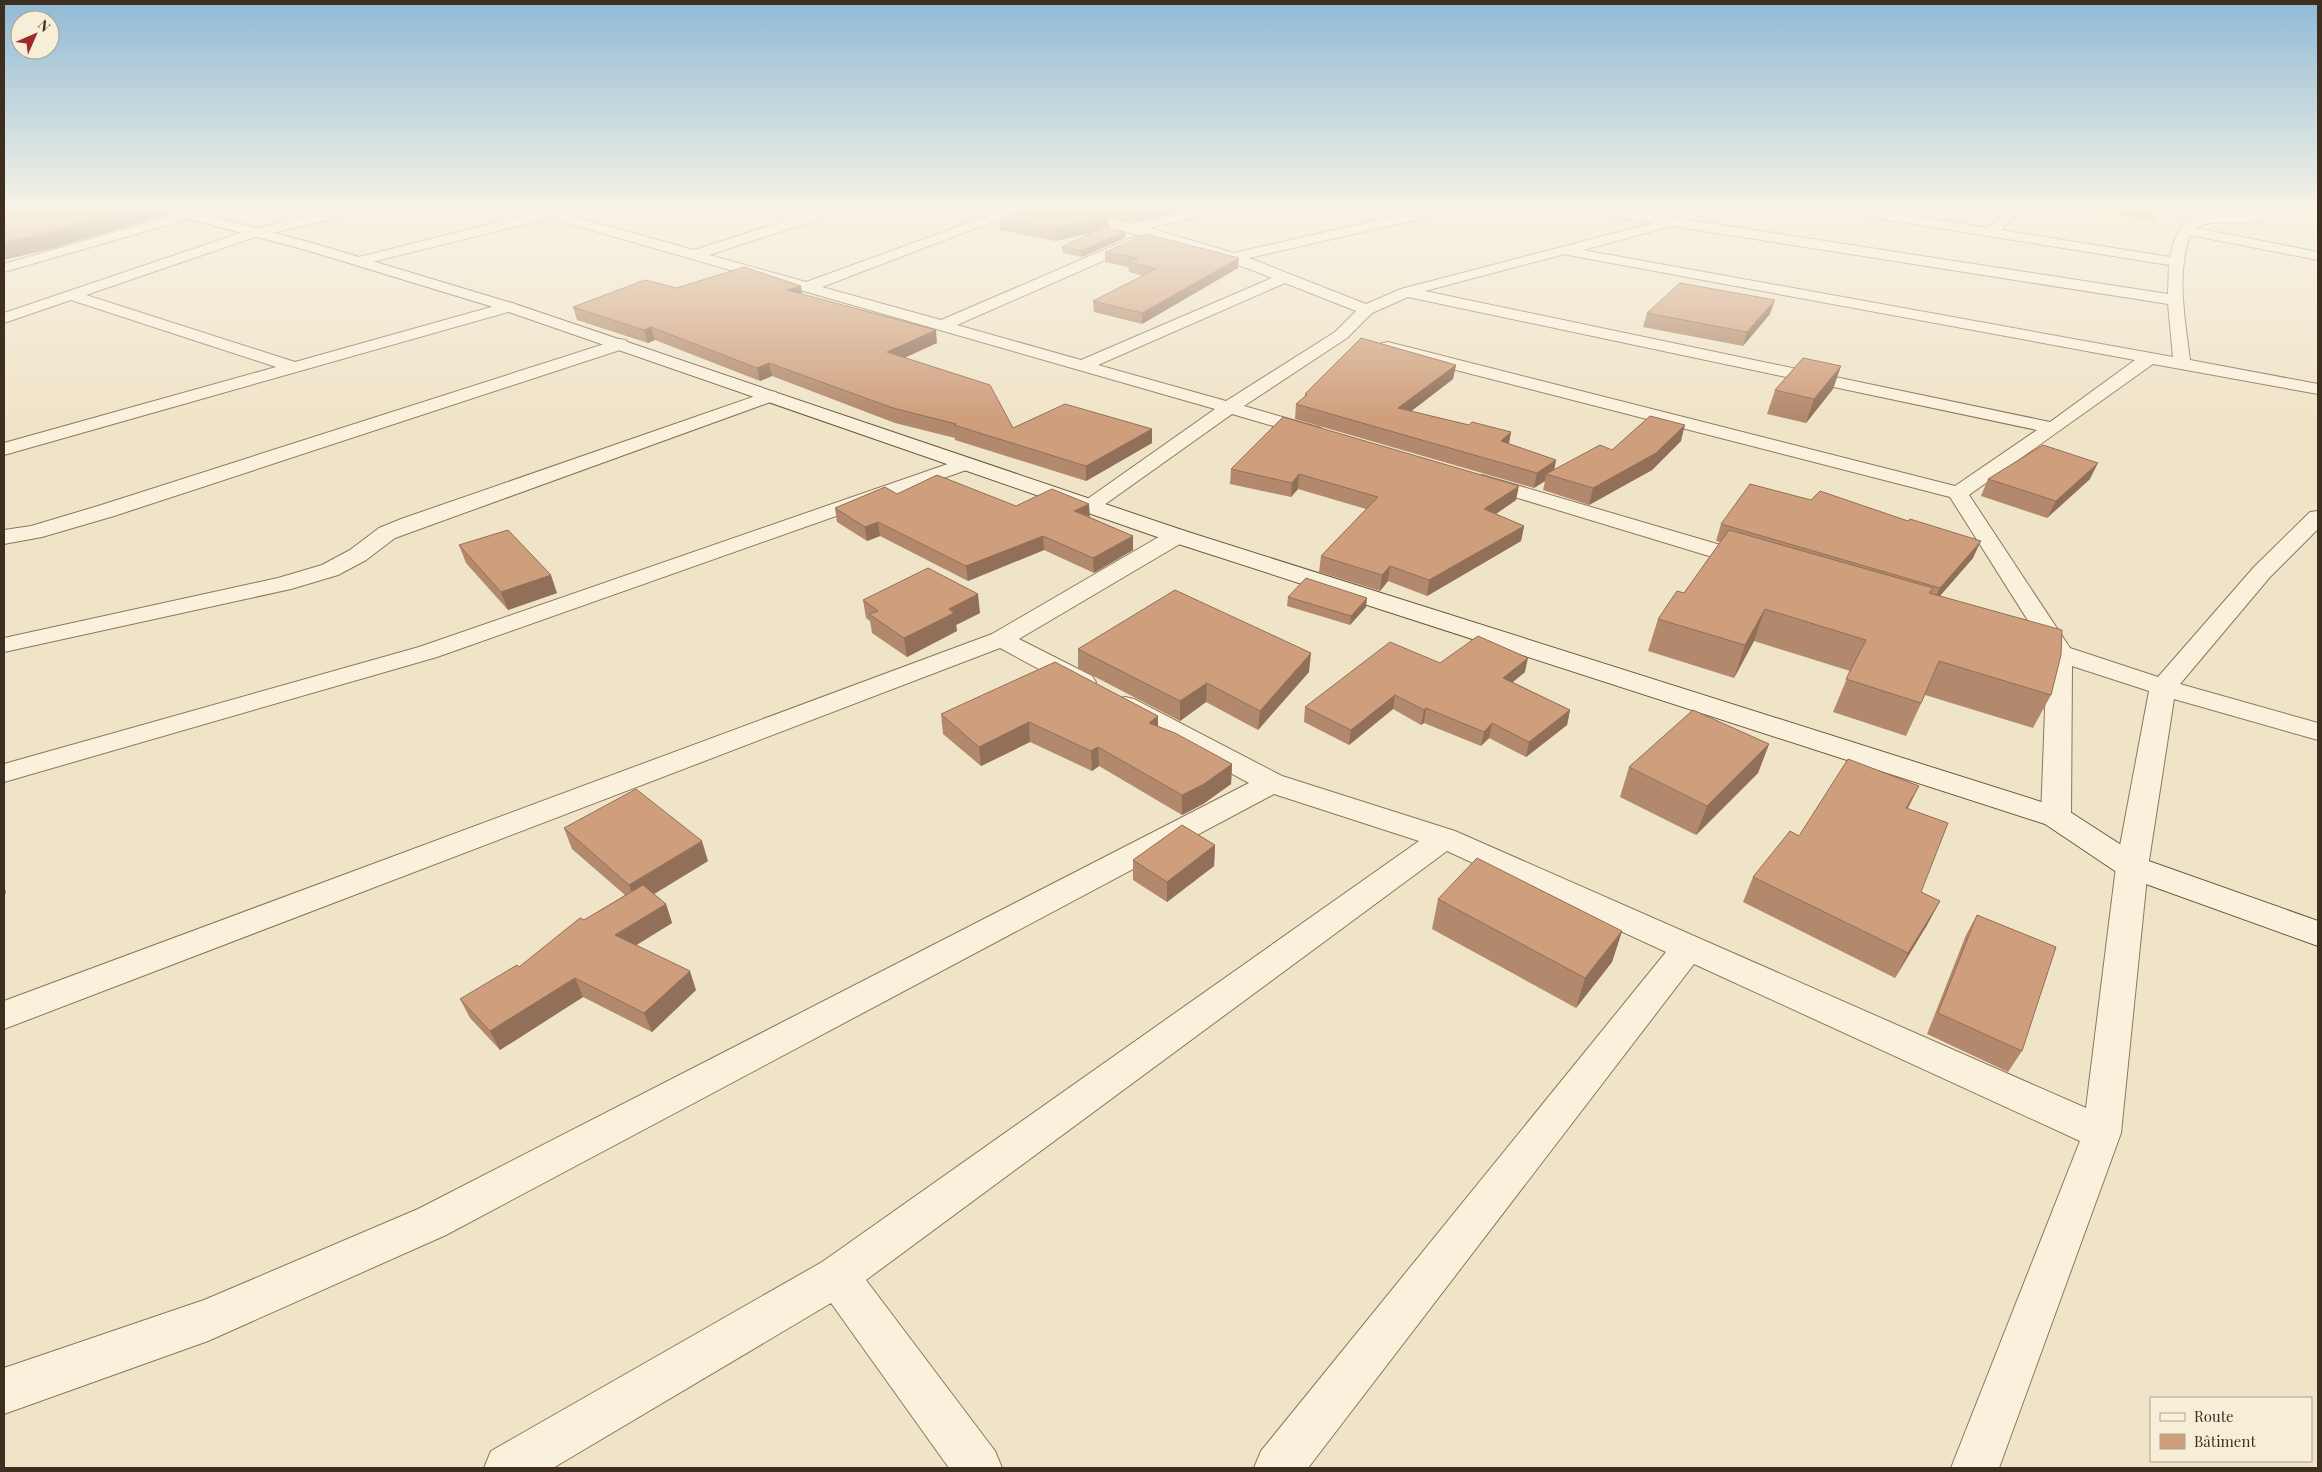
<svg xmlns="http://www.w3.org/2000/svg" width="2322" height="1472" viewBox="0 0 2322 1472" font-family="'Playfair Display',serif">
	<rect width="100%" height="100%" fill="#f0e4c8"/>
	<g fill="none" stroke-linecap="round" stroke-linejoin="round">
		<g stroke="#8d765c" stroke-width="2">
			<g id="street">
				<path d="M334 210H359L358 213 258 236 86 295 295 362 509 302 515 304 517 307 515 310 4 455V443L276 367 71 300 4 323V313L249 230Z"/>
				<path d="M546 210H570L565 214 694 250 818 210H839L838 213 709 255 806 282 1004 210H1023L822 287 941 320 1134 237H1144L1146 240 1144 243 957 325 1081 360 1272 278C1197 247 1125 231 1046 214L1040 210H1067L1132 224 1194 210H1221L1215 214 1149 228 1234 253 1422 210H1447L1441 214 1249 258 1366 304 1401 289 1653 223 1596 214 1590 210H1624L2168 294 2169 265 1851 214 1845 210H1879L1988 228 2006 210H2020L2001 230 2170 257C2173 242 2178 225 2193 219L2164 213 2163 210H2189L2223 216 2277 210C2257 234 2216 214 2196 228L2318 252V260L2190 235C2176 275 2185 319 2190 360L2318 384V394L2153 364 1969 495 2070 648 2158 677 2254 567 2310 512 2318 511V529L2270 577 2180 684 2318 723V740L2174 699 2148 867 2121 1133 1999 1468H1951L2080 1141 1694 964 1308 1468H1254L1261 1451 1666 952 1447 851 866 1280 995 1451 1002 1468H949L831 1303 553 1468H484L491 1451 822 1262 1419 841 1274 794 446 1235 208 1341 4 1414V1368L204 1300 418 1209 1249 783 1116 711 1112 705 1116 699 1125 697 1134 699 1282 776 1455 831 2086 1108 2116 867 2149 691 2072 666 2071 817 2067 824 2056 827 2045 824 2041 817 2047 657 2017 647 2014 642 2017 637 2026 635 2039 638 1950 497 1382 351 1380 347 1382 343 1388 342 1955 486 2037 430 1408 297 1372 313 1347 338 1244 406 1321 428 1324 432 1321 436 1314 438 1232 414 1097 510 1090 512 1083 510 1079 506 1083 502 1215 409 549 218 360 265 353 261 355 258ZM1672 226 2168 304 2173 357 1583 250ZM1565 254 1568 255 2135 360 2050 422 1425 291ZM1285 283 1356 311 1335 332 1226 401 1098 365Z"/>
				<path d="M187 211 194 215 192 218 4 272V264Z"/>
				<path d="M620 339 626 340 628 344 626 348 114 516 42 537 4 544V530L31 526 98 506Z"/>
				<path d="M770 391 776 392 779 396 776 400 395 538 366 560 338 575 291 589 4 652V638L278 578 322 565 350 550 379 528 401 519Z"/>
				<path d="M965 458 972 460 975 464 972 468 437 657 4 782V764L419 647Z"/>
				<path d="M1482 475 1758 556 1761 561 1758 566 1750 568 1742 566 1475 485 1472 481 1475 477Z"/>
				<path d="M1177 529 1185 531 1188 536 1185 541 1019 639 1092 676 1096 682 1092 688 1083 690 1074 688 1000 648 4 1029V1001L992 634 1169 531Z"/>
			</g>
		</g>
		<g stroke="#6f573f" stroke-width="2">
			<path id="secondary" d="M165 210H188L316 244 515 304 1185 531 2067 810 2143 859 2318 921V946L2121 875 2045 824 1169 541 503 310 306 250 166 213Z"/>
		</g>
		<use href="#street" fill="#faf1dc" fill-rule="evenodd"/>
		<use href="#secondary" fill="#faf1dc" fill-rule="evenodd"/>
	</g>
	<g fill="#b2896c">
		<path d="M1022 210H1189L1132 222 1108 218 1109 228 1125 238 1082 257 1063 253 1062 247 1090 233 1055 241 1000 230V218Z"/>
		<path d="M2086 210H2158L2153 221Z"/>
		<path d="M1105 252 1238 268 1142 324 1094 312 1093 301 1143 276 1129 272 1128 267 1105 262Z"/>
		<path d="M677 288 802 294 937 343 905 357 1013 428 1152 443 1086 481 955 440V438L895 423 772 376 760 381 655 340 648 343 577 320 573 307Z"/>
		<path d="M1647 313 1770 314 1743 346 1643 327Z"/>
		<path d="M1456 365 1453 379 1411 411 1469 425 1511 432 1509 444 1556 460 1554 470 1612 450 1681 441 1652 470 1589 505 1543 490 1545 481 1534 488 1295 419 1296 404 1305 396V394Z"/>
		<path d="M1841 366 1833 389 1806 423 1767 414 1775 390Z"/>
		<path d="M1283 417 1516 500 1496 514 1524 526 1521 541 1427 596 1388 581 1380 591 1319 572 1321 556 1366 509 1298 489 1291 497 1230 484 1231 469Z"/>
		<path d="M1988 479H2090L2047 518 1981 496Z"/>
		<path d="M897 494 1016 506 1090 517 1133 536V550L1094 573 1044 550 968 581 880 536 867 541 837 522 835 508Z"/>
		<path d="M1721 524 1973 558 1940 596 2051 695 2033 728 1925 695 1906 736 1833 712 1850 671 1754 641 1734 678 1648 651 1658 619 1684 593 1720 542 1716 541Z"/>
		<path d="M459 545 557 593 508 610 466 563Z"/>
		<path d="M1288 597 1366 607 1350 625 1287 606Z"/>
		<path d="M863 600 980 613 956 625 957 631 907 657 872 633 870 621 866 618Z"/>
		<path d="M1078 649 1309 672 1258 730 1206 702 1180 721 1078 668Z"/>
		<path d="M1440 663 1525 672 1513 682 1570 710 1567 725 1526 757 1489 738 1481 746 1424 723 1421 725 1393 709 1349 745 1304 722 1305 707Z"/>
		<path d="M941 714 1158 716V726L1232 764 1231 784 1203 804 1182 815 1099 766 1092 771 1030 742 981 766 943 734Z"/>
		<path d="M1769 744 1758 773 1696 835 1620 797 1629 767Z"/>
		<path d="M1908 808 1921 892 1940 901 1927 925 1895 978 1743 902 1753 877 1799 836Z"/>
		<path d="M564 828 708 861 654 894 666 904 672 923 636 945 696 990 652 1032 583 997 500 1050 470 1018 460 999 519 967 584 920 625 895 572 849Z"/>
		<path d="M1215 845 1214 866 1167 902 1133 880V860Z"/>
		<path d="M1438 899 1622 931 1612 962 1576 1008 1432 929Z"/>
		<path d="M1977 915 2022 1051 2008 1072 1927 1034 1966 935Z"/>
	</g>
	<g fill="#916f58">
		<path d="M4 210H56L4 220Z"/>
		<path d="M126 210H164L166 215 54 248 4 260V243Z"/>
		<path d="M259 210H275L261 214Z"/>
		<path d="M1146 210H1189L1132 222V213Z"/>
		<path d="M1108 217 1109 229 1055 241V228Z"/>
		<path d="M1125 232V238L1082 257 1081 251Z"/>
		<path d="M1239 258 1238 268 1142 324V313Z"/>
		<path d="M801 286 803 298 787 290Z"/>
		<path d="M1775 300 1770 314 1743 346 1747 332Z"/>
		<path d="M651 327 655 340 648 343 644 330Z"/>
		<path d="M936 330 937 343 889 365 887 352Z"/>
		<path d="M769 363 772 376 760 381 757 368Z"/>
		<path d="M1456 365 1453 379 1396 423 1398 408Z"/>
		<path d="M1841 366 1833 389 1806 423 1814 399Z"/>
		<path d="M1685 425 1681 441 1652 470 1589 505 1593 488Z"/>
		<path d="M1152 429V443L1086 481V466Z"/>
		<path d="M1511 432 1508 447 1501 441Z"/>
		<path d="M1556 460 1553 476 1546 474 1545 481 1534 488 1537 473Z"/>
		<path d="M2098 463 2090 479 2047 518 2056 501Z"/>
		<path d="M1299 474 1298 489 1291 497 1292 483Z"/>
		<path d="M1519 486 1516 500 1481 524 1484 509Z"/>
		<path d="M1089 504 1090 517 1074 511Z"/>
		<path d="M878 522 880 536 867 541 865 527Z"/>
		<path d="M1524 526 1521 541 1427 596 1429 580Z"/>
		<path d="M1043 536 1044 550 968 581 966 566Z"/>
		<path d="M1133 536V550L1094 573 1093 558Z"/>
		<path d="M1981 541 1973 558 1932 605 1940 588Z"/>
		<path d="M1390 566 1388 581 1380 591 1382 575Z"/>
		<path d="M551 575 557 593 508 610 501 592Z"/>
		<path d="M978 594 980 613 956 625 957 631 907 657 904 638 949 609Z"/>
		<path d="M1367 598 1366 607 1350 625 1351 616Z"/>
		<path d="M1765 609 1754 641 1734 678 1745 645Z"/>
		<path d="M1311 653 1309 672 1258 730 1260 711Z"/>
		<path d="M1528 658 1525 672 1500 692 1503 678Z"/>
		<path d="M1207 683 1206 702 1180 721V701Z"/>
		<path d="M1395 695 1393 709 1349 745 1351 730Z"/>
		<path d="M1426 708 1424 723 1421 725 1424 710Z"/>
		<path d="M1570 710 1567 725 1526 757 1529 742Z"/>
		<path d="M1158 716V736L1149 723Z"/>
		<path d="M1029 722 1030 742 981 766 979 747Z"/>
		<path d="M1492 723 1489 738 1481 746 1484 732Z"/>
		<path d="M1769 744 1758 773 1696 835 1707 806Z"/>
		<path d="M1098 747 1099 766 1092 771 1091 751Z"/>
		<path d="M1232 764 1231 784 1203 804 1182 815V795Z"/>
		<path d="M1919 786 1907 810 1906 808Z"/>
		<path d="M702 841 708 861 636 905 629 885Z"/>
		<path d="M1215 845 1214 866 1167 902V882Z"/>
		<path d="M4 888 6 891 4 900Z"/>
		<path d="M1940 901 1927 925 1895 978 1908 953Z"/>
		<path d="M666 904 672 923 622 954 615 935Z"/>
		<path d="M1622 931 1612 962 1576 1008 1585 978Z"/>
		<path d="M690 971 696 990 652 1032 644 1013Z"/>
		<path d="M575 978 583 997 500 1050 490 1031Z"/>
	</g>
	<g fill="#cf9f7d" stroke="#916f58">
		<path d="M36 210H126L46 233 4 243V216Z"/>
		<path d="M1022 210H1078L1108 217 1055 228 1000 218Z"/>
		<path d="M1117 210H1146L1132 213Z"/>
		<path d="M2142 210H2158L2157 213Z"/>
		<path d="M1104 227 1125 232 1081 251 1062 247Z"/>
		<path d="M1146 234 1239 258 1142 313 1093 301 1156 269 1128 262 1138 258 1105 252Z"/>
		<path d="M744 267 801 286 787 290 936 330 887 352 990 385 1013 428 1065 404 1152 429 1086 466 954 425 956 424 893 408 769 363 757 368 651 327 644 330 573 307 645 280 677 288Z"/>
		<path d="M1680 283 1775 300 1747 332 1647 313Z"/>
		<path d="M1361 338 1456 365 1398 408 1469 425 1472 422 1511 432 1501 441 1556 460 1537 473 1296 404 1307 395 1305 394Z"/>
		<path d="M1803 358 1841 366 1814 399 1775 390Z"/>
		<path d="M1650 416 1685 425 1656 453 1593 488 1546 474 1600 445 1612 450Z"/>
		<path d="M1283 417 1519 486 1484 509 1524 526 1429 580 1390 566 1382 575 1321 556 1378 497 1299 474 1292 483 1231 469Z"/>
		<path d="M2043 445 2098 463 2056 501 1988 479Z"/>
		<path d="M937 475 1016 506 1052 489 1089 504 1074 511 1133 536 1093 558 1043 536 966 566 878 522 865 527 835 508 885 487 897 494Z"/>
		<path d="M1750 484 1811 500 1820 491 1908 521 1910 519 1981 541 1940 588 1721 524Z"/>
		<path d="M508 530 551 575 501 592 459 545Z"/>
		<path d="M1729 530 1933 588 1929 593 2062 630 2061 655 2051 695 1939 661 1921 703 1846 679 1866 640 1765 609 1745 645 1658 619 1677 591 1684 593Z"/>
		<path d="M928 568 978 594 949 609 954 613 904 638 869 614 878 611 863 600Z"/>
		<path d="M1306 578 1367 598 1351 616 1288 597Z"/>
		<path d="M1175 590 1311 653 1260 711 1207 683 1180 701 1078 649Z"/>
		<path d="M1478 636 1528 658 1503 678 1570 710 1529 742 1492 723 1484 732 1426 708 1424 710 1395 695 1351 730 1305 707 1390 642 1440 663Z"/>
		<path d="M1055 662 1158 716 1149 723 1175 733 1232 764 1204 784 1182 795 1098 747 1091 751 1029 722 979 747 941 714Z"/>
		<path d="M1693 710 1769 744 1707 806 1629 767Z"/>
		<path d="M1848 759 1919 786 1906 808 1948 823 1921 892 1940 901 1908 953 1753 877 1790 831 1799 836Z"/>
		<path d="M636 789 702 841 629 885 564 828Z"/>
		<path d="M1182 825 1215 845 1167 882 1133 860Z"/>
		<path d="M1477 858 1622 931 1585 978 1438 899Z"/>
		<path d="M643 885 666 904 615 935 690 971 644 1013 575 978 490 1031 460 999 517 965 519 967 580 918 584 920Z"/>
		<path d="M1977 915 2056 947 2022 1051 1938 1013Z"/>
	</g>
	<linearGradient id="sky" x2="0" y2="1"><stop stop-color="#8fbad6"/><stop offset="0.5" stop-color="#f8f3e6"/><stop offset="1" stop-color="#f8f3e6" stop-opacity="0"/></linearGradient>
	<rect width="2322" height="417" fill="url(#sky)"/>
	<rect width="2322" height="1472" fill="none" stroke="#3d2e20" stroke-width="10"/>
	<rect x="2150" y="1397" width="162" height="65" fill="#f7eed8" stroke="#ada18e"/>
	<rect x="2160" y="1413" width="25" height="8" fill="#faf1dc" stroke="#ada18e"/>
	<text x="2194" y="1422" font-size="15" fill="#3d2e20">Route</text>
	<rect x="2160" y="1434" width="25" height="15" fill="#cf9f7d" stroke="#ada18e"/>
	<text x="2194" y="1447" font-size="15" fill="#3d2e20">Bâtiment</text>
	<g transform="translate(35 35) rotate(45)"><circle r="24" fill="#f7eed8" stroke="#ada18e"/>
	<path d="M0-4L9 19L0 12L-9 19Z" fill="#9e2a2b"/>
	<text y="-8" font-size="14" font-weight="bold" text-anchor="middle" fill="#3d2e20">N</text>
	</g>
</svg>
